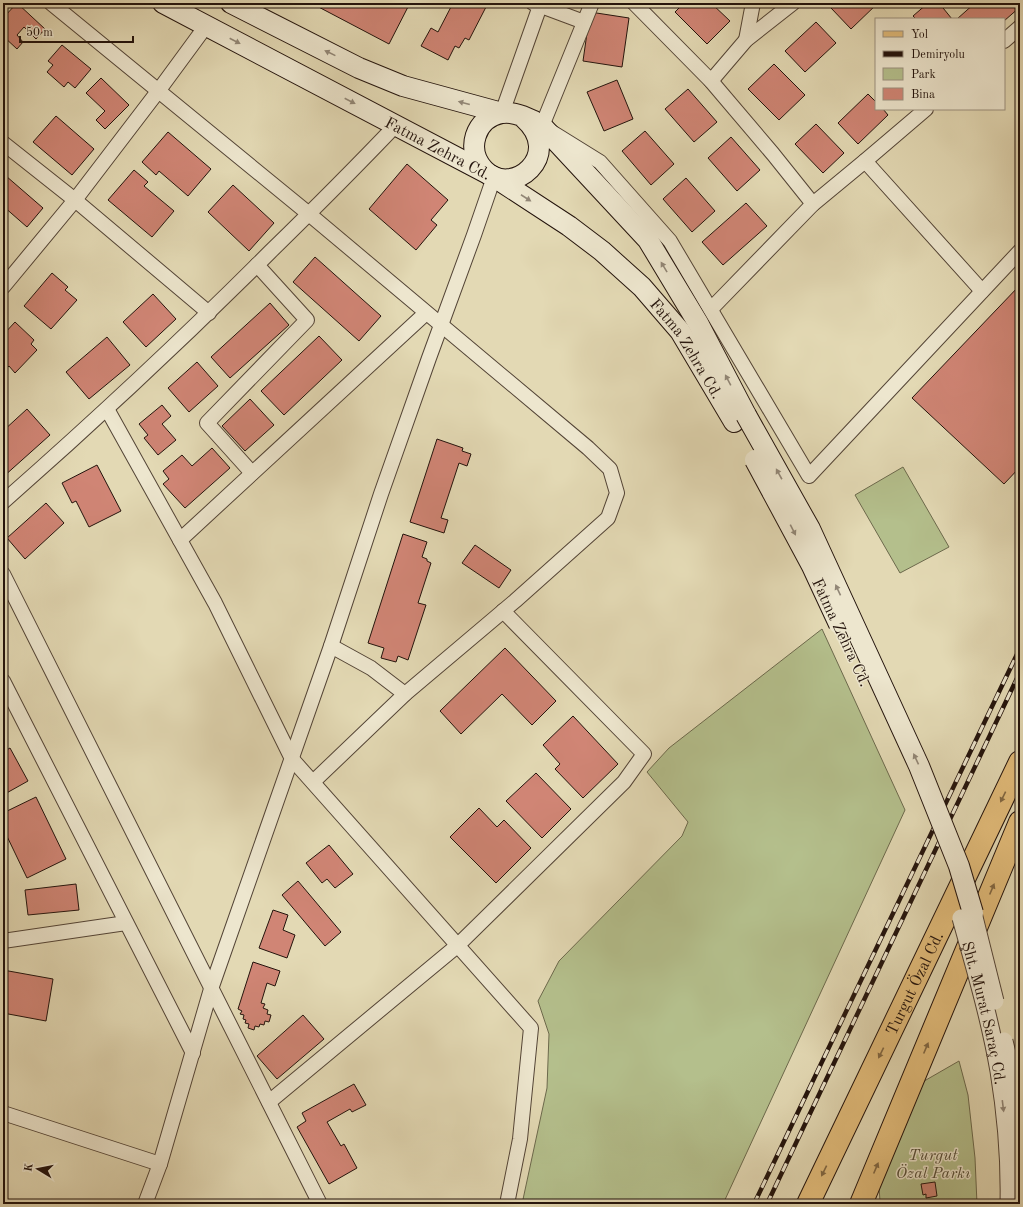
<svg xmlns="http://www.w3.org/2000/svg" width="1023" height="1207" viewBox="0 0 1023 1207" font-family="'Old Standard TT',serif">
	<rect width="100%" height="100%" fill="#e3d9b4"/>
	<filter id="stains"><feTurbulence type="fractalNoise" baseFrequency=".005" numOctaves="4"/><feColorMatrix values="0 0 0 0 .2 0 0 0 0 .09 0 0 0 0 .02 0 0 0 .5 -.17"/></filter>
	<radialGradient id="worn" r=".72"><stop offset=".6" stop-color="#630" stop-opacity="0"/><stop offset="1" stop-color="#630" stop-opacity=".3"/></radialGradient>
	<g fill="#b4bf8c" stroke="#6c694c">
		<path d="M903 467 949 547 900 573 855 495Z"/>
		<path d="M822 629 905 810 723 1204H522L547 1088 549 1034 538 1001 559 961 682 836 688 822 647 772 669 748Z"/>
		<path d="M959 1061 968 1095 975 1158 977 1204H893L880 1201 879 1187 919 1084Z"/>
	</g>
	<g fill="#d08575" stroke="#23130c">
		<path d="M17 3 45 29 36 39 24 27 17 35 23 42 17 49 3 36V18Z"/>
		<path d="M311 3H410L389 44Z"/>
		<path d="M453 3H478L486 7 469 40 465 38 459 48 455 46 448 60 421 46 431 28 438 32Z"/>
		<path d="M684 3H711L730 21 707 44 675 12Z"/>
		<path d="M836 3H878L851 29 831 8Z"/>
		<path d="M928 3H939L952 19H916L913 16Z"/>
		<path d="M975 3H1019L1020 7 1004 21V19H957Z"/>
		<path d="M590 12 629 18 622 67 583 61Z"/>
		<path d="M816 22 836 43 805 72 785 51Z"/>
		<path d="M62 45 91 69 75 88 68 82 64 87 47 72 53 65 48 61Z"/>
		<path d="M774 64 805 95 779 120 748 89Z"/>
		<path d="M101 78 129 105 105 129 96 120 105 111 86 93Z"/>
		<path d="M617 80 633 119 604 131 587 92Z"/>
		<path d="M688 89 717 122 694 142 665 109Z"/>
		<path d="M868 94 876 102V109H883L888 115 858 144 838 123Z"/>
		<path d="M56 116 94 149 72 175 33 142Z"/>
		<path d="M816 124 844 153 823 173 795 144Z"/>
		<path d="M645 131 674 164 651 185 622 151Z"/>
		<path d="M168 132 211 169 188 196 159 171 156 175 142 162Z"/>
		<path d="M731 137 760 170 737 191 708 158Z"/>
		<path d="M407 164 448 200 431 220 437 225 416 250 369 209Z"/>
		<path d="M134 170 148 182 144 186 174 211 152 237 108 200Z"/>
		<path d="M6 176 43 208 27 227 3 206V179Z"/>
		<path d="M686 178 715 211 692 232 663 199Z"/>
		<path d="M233 185 274 223 249 251 208 212Z"/>
		<path d="M746 203 767 226 723 265 702 242Z"/>
		<path d="M315 257 381 316 359 341 293 282Z"/>
		<path d="M52 273 68 287 65 290 77 300 51 329 24 306Z"/>
		<path d="M1020 285V467L1004 484 912 398Z"/>
		<path d="M153 294 176 319 146 347 123 322Z"/>
		<path d="M270 303 289 325 230 378 211 357Z"/>
		<path d="M15 322 34 340 31 344 37 350 15 373 9 366 4 371 3 369V335Z"/>
		<path d="M319 336 342 360 284 415 261 391Z"/>
		<path d="M107 337 130 365 89 399 66 372Z"/>
		<path d="M197 362 218 386 189 412 168 388Z"/>
		<path d="M250 399 274 425 245 451 222 426Z"/>
		<path d="M162 405 171 416 162 424 176 440 158 455 144 438 148 435 139 424Z"/>
		<path d="M27 409 50 435 3 477V431Z"/>
		<path d="M437 439 463 448 462 451 471 454 467 466 459 463 441 518 448 520 444 533 410 522Z"/>
		<path d="M212 448 230 468 185 508 163 484 169 479 163 471 182 455 192 466Z"/>
		<path d="M97 465 121 511 89 527 76 501 72 503 62 483Z"/>
		<path d="M46 503 64 523 25 559 7 538Z"/>
		<path d="M403 534 427 542 422 557 427 559V561L431 563 418 603 426 605 408 660 398 656 396 662 381 658 384 648 368 643Z"/>
		<path d="M475 545 511 570 499 588 462 563Z"/>
		<path d="M505 648 556 701 532 725 502 694 461 734 440 711Z"/>
		<path d="M573 716 618 764 583 798 555 769 560 764 543 745Z"/>
		<path d="M10 748 28 781 3 795V752Z"/>
		<path d="M536 773 571 809 542 838 506 801Z"/>
		<path d="M36 797 66 859 27 878 3 828V813Z"/>
		<path d="M479 808 497 827 504 820 531 848 496 883 450 837Z"/>
		<path d="M329 845 353 874 335 888 327 879 322 883 306 863Z"/>
		<path d="M298 881 341 932 325 946 282 895Z"/>
		<path d="M76 884 79 910 28 915 25 890Z"/>
		<path d="M273 910 288 915 283 930 295 935 287 958 259 948Z"/>
		<path d="M253 962 280 971 275 986 267 983 261 1003 265 1004 263 1008 268 1010 267 1014 271 1015 269 1022 265 1021 264 1025 260 1024 259 1027 255 1026 254 1030 248 1028 249 1024 245 1023 246 1020 243 1019 244 1015 240 1014 242 1011 238 1009Z"/>
		<path d="M3 970 53 979 46 1021 3 1013Z"/>
		<path d="M303 1015 324 1039 277 1079 257 1056Z"/>
		<path d="M354 1084 366 1105 352 1112 350 1109 327 1122 341 1146 344 1144 357 1168 329 1184 297 1127 306 1121 302 1113Z"/>
		<path d="M935 1182 937 1196 926 1198V1194L923 1195 921 1184Z"/>
	</g>
	<g fill="none" stroke-linecap="round" stroke-linejoin="round">
		<g stroke="#534436" stroke-width="16">
			<g id="minor">
				<path d="M51 3 309 214 588 448 610 469 617 493 608 518 515 601 405 694 313 782"/>
				<path d="M533 3 584 22"/>
				<path d="M592 3 542 126 600 162 670 241 809 476 1020 251"/>
				<path d="M634 3 711 81 773 154 813 204"/>
				<path d="M746 40 753 3"/>
				<path d="M1004 41 1020 27"/>
				<path d="M711 81 746 40 793 3"/>
				<path d="M502 113 541 3"/>
				<path d="M3 143 75 200 209 313"/>
				<path d="M865 161 982 291"/>
				<path d="M3 287 75 200 159 90 206 26"/>
				<path d="M711 309 813 204 865 161 926 109"/>
				<path d="M107 409 215 603 292 759 531 1028 520 1139 507 1204"/>
				<path d="M252 473 207 423 307 320 257 265"/>
				<path d="M3 502C95 421 184 338 270 252 313 210 355 168 396 125"/>
				<path d="M180 540 426 313"/>
				<path d="M3 574 320 1204"/>
				<path d="M331 646 371 668 405 694"/>
				<path d="M3 681 193 1053"/>
				<path d="M3 941 126 923"/>
				<path d="M269 1102 457 946 624 782 644 754 503 611"/>
				<path d="M3 1113 160 1164"/>
				<path d="M145 1204 160 1164 211 989 331 646 381 494 429 358 474 235 494 177"/>
			</g>
		</g>
		<g stroke="#23130c" stroke-width="22">
			<g id="secondary">
				<path id="s1" d="M163 3 494 177 569 226 602 251 642 287 680 331 734 422"/>
				<path d="M231 3 359 68 403 86 502 113"/>
				<path d="M524 118C565 155 512 199 484 170 465 150 475 118 502 113 514 111 532 119 542 126L648 240 698 323 746 415"/>
			</g>
		</g>
		<g stroke="#23130c" stroke-width="24">
			<g id="primary">
				<path id="s2" d="M808 1204 1020 762"/>
				<path d="M861 1204 1020 822"/>
			</g>
		</g>
		<use href="#minor" stroke="#ede6ce" stroke-width="14"/>
		<use href="#secondary" stroke="#ede6ce" stroke-width="20"/>
		<use href="#primary" stroke="#e2bc7a" stroke-width="22"/>
		<g stroke="#23130c" stroke-width="4.5">
			<g id="rail">
				<path d="M754 1204 1020 648"/>
				<path d="M767 1204 1020 672"/>
			</g>
		</g>
		<use href="#rail" stroke="#ede6ce" stroke-width="3" stroke-dasharray="9" stroke-linecap="butt"/>
		<g stroke="#534436" stroke-width="19" stroke-linecap="butt">
			<g id="tertiary-bridge">
				<path d="M973 913 995 1001"/>
				<path id="s3" d="M961 918C975 968 990 1019 999 1071 1006 1114 1010 1160 1009 1204"/>
				<path d="M1004 1041 1012 1074 1020 1147"/>
			</g>
		</g>
		<g stroke="#23130c" stroke-width="22" stroke-linecap="butt">
			<g id="secondary-bridge">
				<path d="M746 415 810 529 919 766 959 866 973 913"/>
				<path d="M755 460 812 566 839 624"/>
			</g>
		</g>
		<use href="#tertiary-bridge" stroke="#ede6ce" stroke-width="17"/>
		<use href="#secondary-bridge" stroke="#ede6ce" stroke-width="20"/>
	</g>
	<defs><path id="oneway-solid" d="M-6-.8H1V-3.2L6.5 0L1 3.2V.8H-6Z"/></defs>
	<g fill="#928777">
		<use href="#oneway-solid" transform="translate(235 41) rotate(27)"/>
		<use href="#oneway-solid" transform="translate(330 53) rotate(-154)"/>
		<use href="#oneway-solid" transform="translate(350 101) rotate(27)"/>
		<use href="#oneway-solid" transform="translate(464 103) rotate(-165)"/>
		<use href="#oneway-solid" transform="translate(526 198) rotate(33)"/>
		<use href="#oneway-solid" transform="translate(664 267) rotate(-121)"/>
		<use href="#oneway-solid" transform="translate(728 380) rotate(-118)"/>
		<use href="#oneway-solid" transform="translate(779 474) rotate(-119)"/>
		<use href="#oneway-solid" transform="translate(793 530) rotate(63)"/>
		<use href="#oneway-solid" transform="translate(838 590) rotate(-115)"/>
		<use href="#oneway-solid" transform="translate(916 759) rotate(-115)"/>
		<use href="#oneway-solid" transform="translate(1003 1106) rotate(83)"/>
	</g>
	<g fill="#826843">
		<use href="#oneway-solid" transform="translate(1003 797) rotate(116)"/>
		<use href="#oneway-solid" transform="translate(992 889) rotate(-67)"/>
		<use href="#oneway-solid" transform="translate(926 1048) rotate(-67)"/>
		<use href="#oneway-solid" transform="translate(881 1053) rotate(116)"/>
		<use href="#oneway-solid" transform="translate(876 1168) rotate(-67)"/>
		<use href="#oneway-solid" transform="translate(824 1171) rotate(116)"/>
	</g>
	<g text-anchor="middle" stroke-width="3" stroke-linejoin="round" paint-order="stroke">
		<g font-size="16" fill="#23130c" stroke="#ede6ce">
			<text dy="6" stroke="none"><textPath href="#s1" startOffset="311">Fatma Zehra Cd.</textPath></text>
			<text dy="6" stroke="none"><textPath href="#s1" startOffset="635">Fatma Zehra Cd.</textPath></text>
			<text transform="translate(842 632) rotate(65)" y="6">Fatma Zehra Cd.</text>
			<text dy="6" stroke="none"><textPath href="#s2" startOffset="245">Turgut Özal Cd.</textPath></text>
			<text dy="6" stroke="none"><textPath href="#s3" startOffset="98">Şht. Murat Saraç Cd.</textPath></text>
		</g>
		<g font-size="16" font-style="italic" fill="#564f39" stroke="#ede6ce">
			<text x="933" y="1160">Turgut<tspan x="933" dy="18">Özal Parkı</tspan></text>
		</g>
	</g>
	<rect width="1023" height="1207" fill="none" stroke="#e3d9b4" stroke-width="16"/>
	<rect x="4" y="4" width="1015" height="1199" fill="none" stroke="#23130c" stroke-width="2"/>
	<rect x="8" y="8" width="1007" height="1191" fill="none" stroke="#23130c"/>
	<rect x="875" y="18" width="130" height="92" fill="#ede6ce" stroke="#9c9280"/>
	<rect x="883" y="31" width="20" height="6" fill="#e2bc7a" stroke="#9c9280"/>
	<text x="911" y="38" font-size="12" fill="#23130c">Yol</text>
	<rect x="883" y="51" width="20" height="6" fill="#23130c" stroke="#9c9280"/>
	<text x="911" y="58" font-size="12" fill="#23130c">Demiryolu</text>
	<rect x="883" y="68" width="20" height="12" fill="#b4bf8c" stroke="#9c9280"/>
	<text x="911" y="78" font-size="12" fill="#23130c">Park</text>
	<rect x="883" y="88" width="20" height="12" fill="#d08575" stroke="#9c9280"/>
	<text x="911" y="98" font-size="12" fill="#23130c">Bina</text>
	<g transform="translate(38 1169) rotate(280)" stroke="#ede6ce" stroke-width="3" paint-order="stroke">
	<path d="M0-3L7 15L0 10L-7 15Z" fill="#23130c"/>
	<text y="-6" font-size="11" font-weight="bold" text-anchor="middle" fill="#23130c">K</text>
	</g>
	<path d="M20 36v6h113v-6" fill="none" stroke="#23130c" stroke-width="2"/>
	<text x="26" y="36" font-size="12" fill="#23130c" stroke="#ede6ce" stroke-width="3" paint-order="stroke">50 m</text>
	<rect width="100%" height="100%" filter="url(#stains)"/>
	<rect width="100%" height="100%" fill="url(#worn)"/>
</svg>
